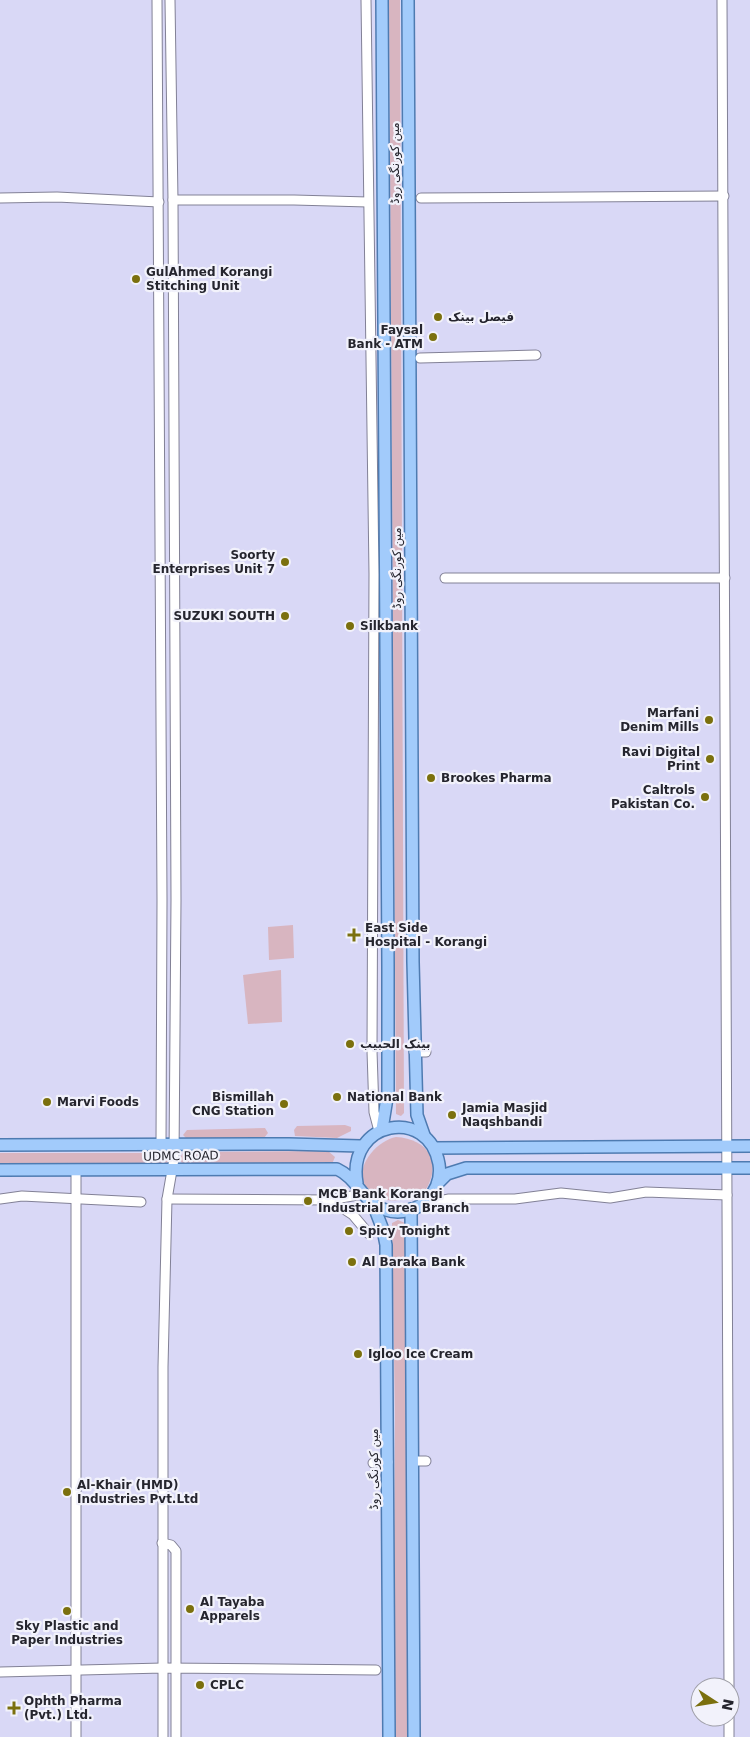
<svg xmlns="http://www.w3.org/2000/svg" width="750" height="1737" viewBox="0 0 750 1737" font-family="'DejaVu Sans',Vazirmatn,sans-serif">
	<rect width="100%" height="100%" fill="#e4e3fa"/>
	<path fill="#d9d8f6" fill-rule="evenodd" d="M0 0H750V1737H0ZM700 1687H730V1717H700Z"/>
	<g fill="#d8b5c0">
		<path d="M389 0H400L404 1113 401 1116 396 1114Z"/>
		<path d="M293 925 294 958 269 960 268 927Z"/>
		<path d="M281 970 282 1022 248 1024 243 975Z"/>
		<path d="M345 1125 351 1127V1131L337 1138 295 1136 294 1130 297 1126Z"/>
		<path d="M265 1128 268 1133 264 1138 188 1140 183 1135 187 1130Z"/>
		<path d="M396 1137C428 1139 443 1162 425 1191 408 1202 374 1208 364 1183 356 1163 379 1140 396 1137Z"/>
		<path d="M328 1151 335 1157 332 1164 183 1166 180 1159 182 1154 186 1152Z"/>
		<path d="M0 1153H164L170 1155V1163L0 1166Z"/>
		<path d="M398 1220 405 1223 408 1737H393L395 1420 392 1223Z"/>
	</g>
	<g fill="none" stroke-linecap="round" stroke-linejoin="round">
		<g stroke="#828196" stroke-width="11">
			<g id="minor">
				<path d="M157 0 162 900 161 1145"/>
				<path d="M366 0 374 574 372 1051 374 1112 379 1131"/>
				<path d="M722 0 729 1687"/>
				<path d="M0 198 57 197 159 202"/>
				<path d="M421 198 724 196"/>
				<path d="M173 200H294L368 202"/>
				<path d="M420 358 536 355"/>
				<path d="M445 578H725"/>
				<path d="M414 1052H426"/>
				<path d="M0 1199 22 1196 141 1202"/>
				<path d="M167 1199 330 1200 353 1215 369 1234"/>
				<path d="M330 1200 363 1194"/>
				<path d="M431 1207 439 1201 449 1199H515L561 1193 610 1198 646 1192 727 1195"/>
				<path d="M412 1461H426"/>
				<path d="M373 1463 388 1462"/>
				<path d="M162 1543 171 1545 176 1551V1737"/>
				<path d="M0 1672 163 1668 376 1670"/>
				<path d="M729 1717V1737"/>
				<path d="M76 1737V1171"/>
				<path d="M163 1737V1367L167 1199 174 1159 176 900 173 200 170 0"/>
			</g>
		</g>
		<g stroke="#4e7bb1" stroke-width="14">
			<g id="major">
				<path d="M382 0 388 966V1092L382 1129"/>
				<path d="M408 0 413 962 417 1115 424 1135"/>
				<path d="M0 1145 289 1144 361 1146"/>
				<path d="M434 1148 750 1146"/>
				<path d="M0 1170 337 1169C359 1179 363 1204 386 1210 400 1215 418 1210 428 1199 437 1189 441 1177 439 1164 429 1106 346 1120 357 1183"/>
				<path d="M438 1183 447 1174 466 1168H750"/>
				<path d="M373 1204 383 1230 386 1245 389 1737"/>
				<path d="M411 1209 414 1737"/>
			</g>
		</g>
		<use href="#minor" stroke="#fff" stroke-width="9"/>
		<use href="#major" stroke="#a2cbfb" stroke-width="11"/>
	</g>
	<g fill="#7b700e" stroke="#f2f2fb" stroke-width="2">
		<circle cx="136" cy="279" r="5"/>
		<circle cx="438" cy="317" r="5"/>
		<circle cx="433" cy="337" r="5"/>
		<circle cx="285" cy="562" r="5"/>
		<circle cx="285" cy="616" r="5"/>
		<circle cx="350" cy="626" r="5"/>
		<circle cx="709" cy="720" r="5"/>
		<circle cx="710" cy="759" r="5"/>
		<circle cx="431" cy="778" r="5"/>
		<circle cx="705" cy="797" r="5"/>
		<path d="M351.5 927.5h5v5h5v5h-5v5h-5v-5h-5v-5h5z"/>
		<circle cx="350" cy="1044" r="5"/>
		<circle cx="337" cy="1097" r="5"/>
		<circle cx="47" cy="1102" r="5"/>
		<circle cx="284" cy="1104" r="5"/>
		<circle cx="452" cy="1115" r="5"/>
		<circle cx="308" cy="1201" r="5"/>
		<circle cx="349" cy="1231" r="5"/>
		<circle cx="352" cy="1262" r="5"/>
		<circle cx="358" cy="1354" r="5"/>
		<circle cx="67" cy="1492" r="5"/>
		<circle cx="190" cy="1609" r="5"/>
		<circle cx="67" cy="1611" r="5"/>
		<circle cx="200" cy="1685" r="5"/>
		<path d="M11.5 1700.5h5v5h5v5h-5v5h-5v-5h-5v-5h5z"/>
	</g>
	<g text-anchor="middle" stroke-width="4.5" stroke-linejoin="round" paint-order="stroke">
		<g font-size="12" fill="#25252e" stroke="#f2f2fb">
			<text transform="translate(395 163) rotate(-90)" y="4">مین کورنگی روڈ</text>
			<text transform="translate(397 568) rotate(-90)" y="4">مین کورنگی روڈ</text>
			<text transform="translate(181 1156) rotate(-1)" y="4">UDMC ROAD</text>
			<text transform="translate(374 1469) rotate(-90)" y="4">مین کورنگی روڈ</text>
		</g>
		<g font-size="12" font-weight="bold" fill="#25252e" stroke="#f2f2fb" text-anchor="start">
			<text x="146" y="276">GulAhmed Korangi<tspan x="146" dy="14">Stitching Unit</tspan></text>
			<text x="448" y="321">فیصل بینک</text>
			<text x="423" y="334" text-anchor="end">Faysal<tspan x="423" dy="14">Bank - ATM</tspan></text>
			<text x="275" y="559" text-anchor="end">Soorty<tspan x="275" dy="14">Enterprises Unit 7</tspan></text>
			<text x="275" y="620" text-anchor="end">SUZUKI SOUTH</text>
			<text x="360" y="630">Silkbank</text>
			<text x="699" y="717" text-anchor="end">Marfani<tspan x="699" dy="14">Denim Mills</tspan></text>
			<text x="700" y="756" text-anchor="end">Ravi Digital<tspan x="700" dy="14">Print</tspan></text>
			<text x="441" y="782">Brookes Pharma</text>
			<text x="695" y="794" text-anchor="end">Caltrols<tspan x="695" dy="14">Pakistan Co.</tspan></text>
			<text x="365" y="932">East Side<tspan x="365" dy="14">Hospital - Korangi</tspan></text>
			<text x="360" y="1048">بينک الحبيب</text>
			<text x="274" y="1101" text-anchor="end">Bismillah<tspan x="274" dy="14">CNG Station</tspan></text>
			<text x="347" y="1101">National Bank</text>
			<text x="57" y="1106">Marvi Foods</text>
			<text x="462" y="1112">Jamia Masjid<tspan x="462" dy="14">Naqshbandi</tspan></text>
			<text x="318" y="1198">MCB Bank Korangi<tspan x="318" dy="14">Industrial area Branch</tspan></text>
			<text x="359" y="1235">Spicy Tonight</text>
			<text x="362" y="1266">Al Baraka Bank</text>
			<text x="368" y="1358">Igloo Ice Cream</text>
			<text x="77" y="1489">Al-Khair (HMD)<tspan x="77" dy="14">Industries Pvt.Ltd</tspan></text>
			<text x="200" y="1606">Al Tayaba<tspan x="200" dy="14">Apparels</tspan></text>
			<text x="67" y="1630" text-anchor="middle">Sky Plastic and<tspan x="67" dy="14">Paper Industries</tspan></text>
			<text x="210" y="1689">CPLC</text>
			<text x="24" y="1705">Ophth Pharma<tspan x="24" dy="14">(Pvt.) Ltd.</tspan></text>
		</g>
	</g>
	<g transform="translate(715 1702) rotate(102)"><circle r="24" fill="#f2f2fb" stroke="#a0a0a9"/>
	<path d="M0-4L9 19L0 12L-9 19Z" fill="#7b700e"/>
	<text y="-8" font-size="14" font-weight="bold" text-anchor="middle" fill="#25252e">N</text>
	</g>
</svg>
